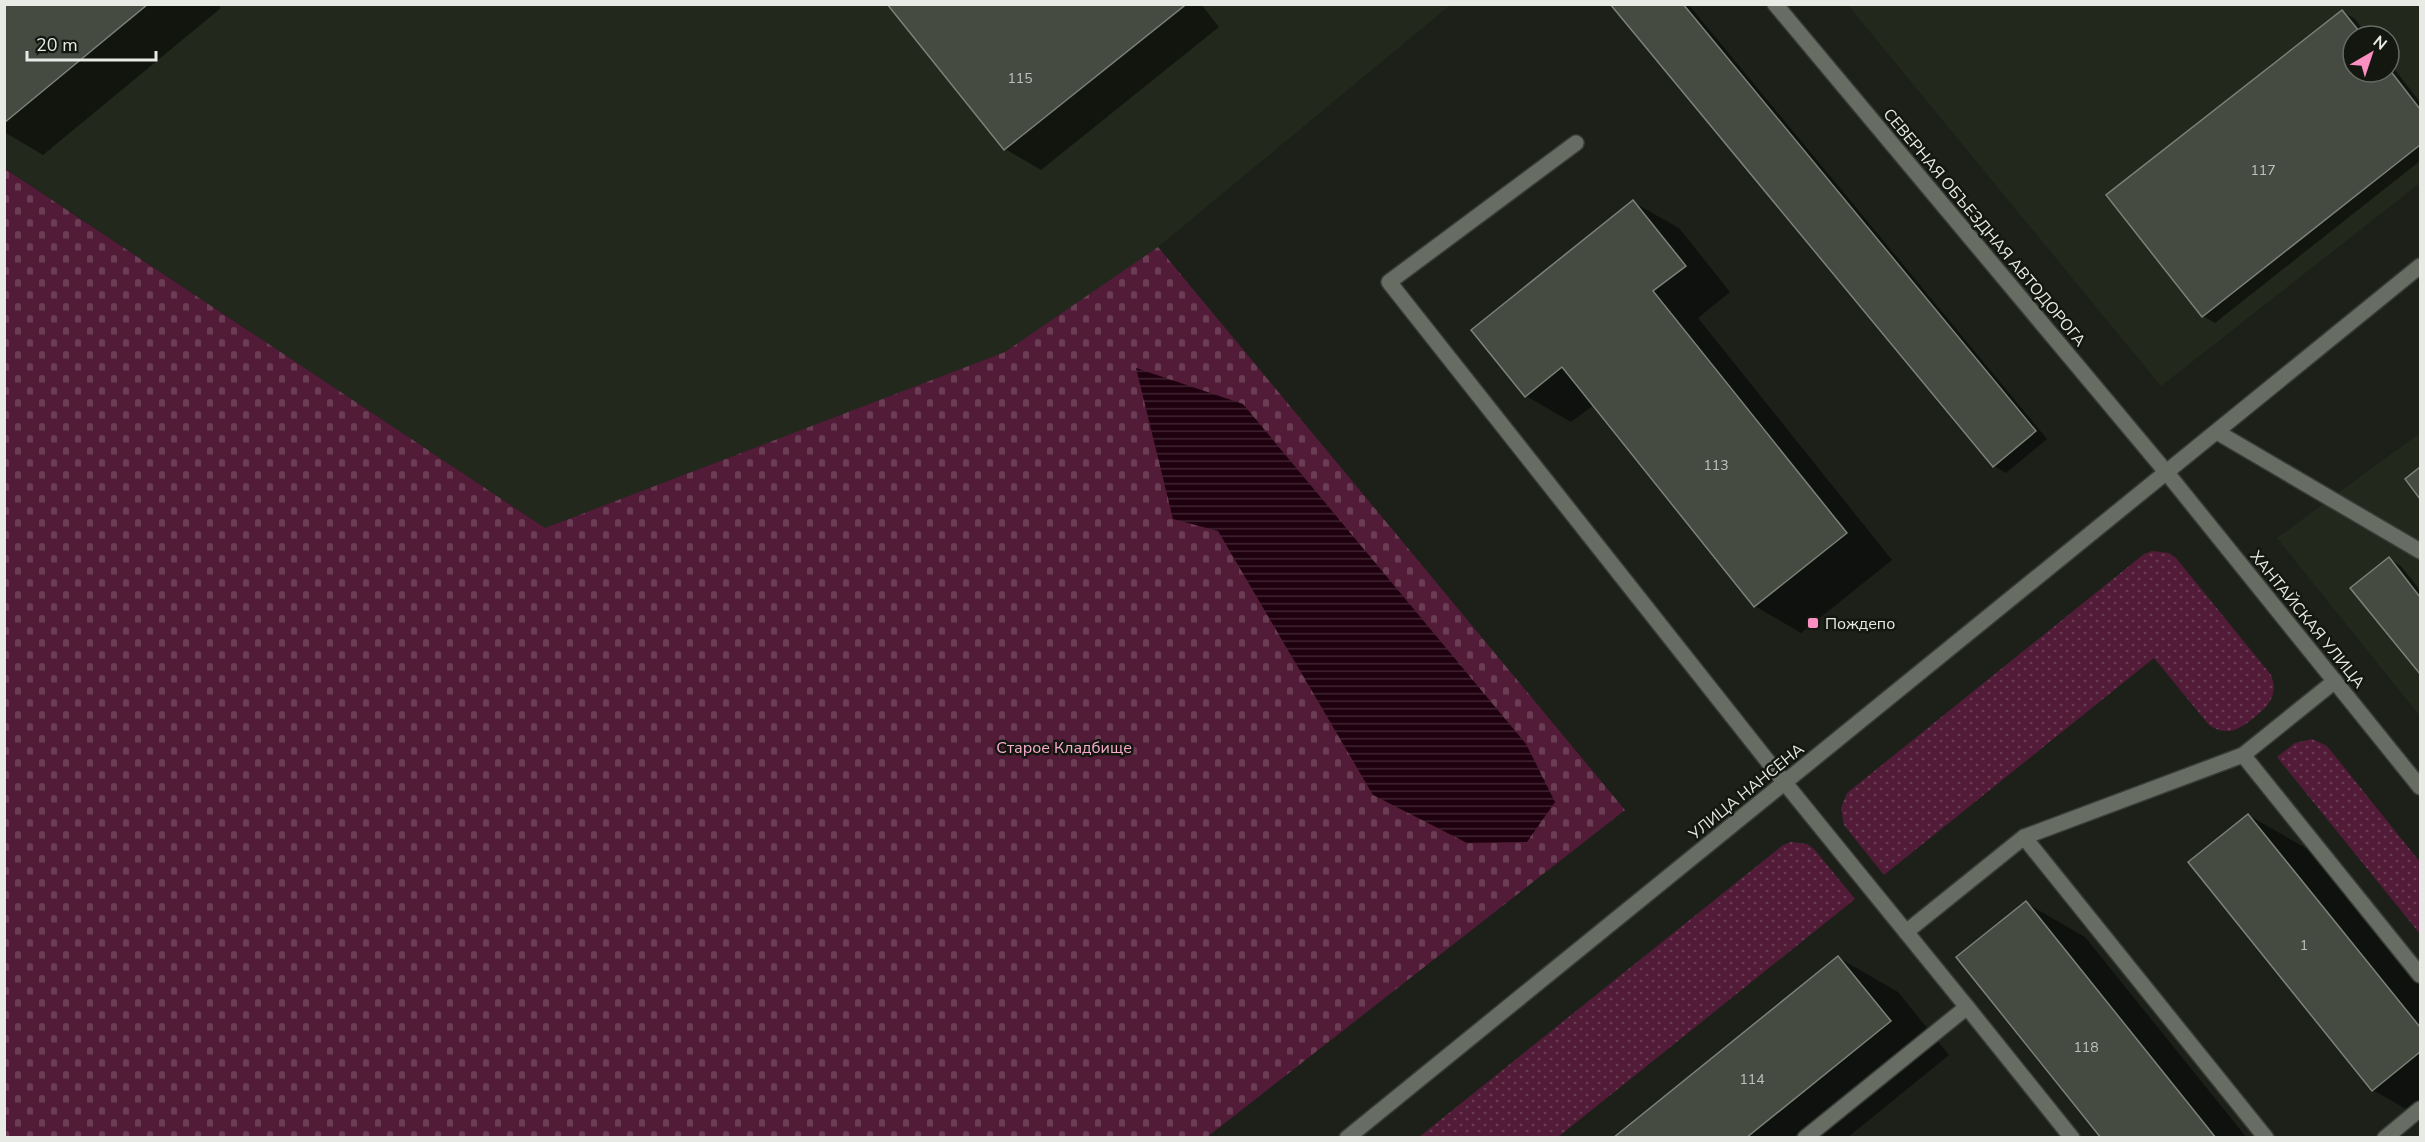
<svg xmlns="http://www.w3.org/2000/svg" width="2425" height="1142" viewBox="0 0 2425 1142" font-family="'Nunito Sans',sans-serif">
	<defs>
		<pattern id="grass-dots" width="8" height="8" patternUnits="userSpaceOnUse" patternTransform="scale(1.5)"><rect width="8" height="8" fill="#521c38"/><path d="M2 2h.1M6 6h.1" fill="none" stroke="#6b3d55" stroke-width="1.8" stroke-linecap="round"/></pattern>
		<pattern id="cemetery-stones" width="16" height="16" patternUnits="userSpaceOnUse" patternTransform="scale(1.5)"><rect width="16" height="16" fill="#521c38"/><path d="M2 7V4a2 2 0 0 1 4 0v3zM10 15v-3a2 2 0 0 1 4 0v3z" fill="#6b3d55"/></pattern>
		<pattern id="water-rules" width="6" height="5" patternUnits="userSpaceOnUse" patternTransform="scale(1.5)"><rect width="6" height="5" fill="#1e000e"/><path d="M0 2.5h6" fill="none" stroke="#3f2531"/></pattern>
	</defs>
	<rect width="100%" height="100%" fill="#1c2019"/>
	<g fill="#22291c" fill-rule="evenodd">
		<path d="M4 5H1450L1158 247 1005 352 545 528 5 168Z"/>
		<path d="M1848 5H2420V183L2161 386ZM2353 36H2389V72H2353Z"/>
		<path d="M2420 433V716L2277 538Z"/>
	</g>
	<g fill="url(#grass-dots)">
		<path d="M2152 551 2169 553 2176 558 2271 675C2279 696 2268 707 2252 719 2238 731 2226 736 2209 725L2154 658 1884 875 1844 825 1841 808 1847 793 2144 554Z"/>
		<path d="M2312 739 2327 746 2420 862V934L2277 757 2295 743Z"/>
		<path d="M1791 842 1807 844 1814 849 1855 899 1558 1137H1419L1783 845Z"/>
	</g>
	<path fill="url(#cemetery-stones)" d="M4 168 545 528 1005 352 1158 247 1625 810 1207 1137H5Z"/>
	<path fill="url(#water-rules)" d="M1136 368 1243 404 1526 744 1555 802 1527 842 1467 843 1373 795 1218 531 1173 519Z"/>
	<g fill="#0007">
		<path d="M4 4H218L221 8 43 155 4 132Z"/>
		<path d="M889 4H1201L1219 27 1041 170 1005 149Z"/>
		<path d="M1612 4H1688L2047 439 2006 473 1994 466Z"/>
		<path d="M2342 11 2355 19 2368 36H2353V72H2389V62L2420 102V161L2215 323 2203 316Z"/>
		<path d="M1633 202 1679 228 1730 292 1698 318 1892 560 1801 633 1755 606 1594 405 1571 422 1526 396Z"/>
		<path d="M2389 559 2401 566 2420 590V672L2353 588Z"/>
		<path d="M2248 815 2318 855 2420 983V1117L2373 1090Z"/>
		<path d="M2026 903 2085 937 2247 1138H2103Z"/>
		<path d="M1839 958 1898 992 1949 1055 1847 1138H1615Z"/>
	</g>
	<g fill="#464b42" stroke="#7c8278" stroke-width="1.5">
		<path d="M4 4H148L4 123Z"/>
		<path d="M887 4H1183L1184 6 1004 150Z"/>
		<path d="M1610 4H1683L2036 431 1993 467Z"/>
		<path d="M2342 10 2363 36H2353V72H2389V69L2420 109V145L2202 317 2106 195Z"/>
		<path d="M1633 200 1686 266 1653 291 1847 533 1754 607 1562 367 1525 397 1471 330Z"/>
		<path d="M2420 467V499L2405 479Z"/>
		<path d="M2389 557 2420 597V674L2350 588Z"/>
		<path d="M2248 814 2420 1027V1052L2372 1091 2188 862Z"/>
		<path d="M2026 901 2216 1138H2101L1956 957Z"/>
		<path d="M1838 956 1891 1021 1746 1138H1613Z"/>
	</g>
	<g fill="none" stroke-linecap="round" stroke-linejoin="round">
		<g stroke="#383b36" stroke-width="18">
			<g id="minor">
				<path d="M1775 4 2167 473 2420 787"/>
				<path d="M1576 143 1389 282 1785 783 1967 1007 1805 1138"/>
				<path d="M2217 432 2420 551"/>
				<path d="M2243 755 2335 681"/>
				<path d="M2024 837 2266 1138"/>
				<path d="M1906 932 2024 837 2243 755 2420 975"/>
				<path d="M1967 1007 2072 1138"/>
				<path d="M1347 1138 2420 266"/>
				<path d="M2385 1138 2420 1109"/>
			</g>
		</g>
		<use href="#minor" stroke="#686d64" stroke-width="15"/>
	</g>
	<rect fill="#fc8fc2" stroke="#131710" stroke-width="2" x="1807" y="617" width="12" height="12" rx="3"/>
	<g text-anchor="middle" stroke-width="5" stroke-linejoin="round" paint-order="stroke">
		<g font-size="14" fill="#bfc2bc">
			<text x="1020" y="83">115</text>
			<text x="2263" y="175">117</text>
			<text x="1716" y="470">113</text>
			<text x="2304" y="950">1</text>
			<text x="2086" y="1052">118</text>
			<text x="1752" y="1084">114</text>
		</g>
		<g font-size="16" fill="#e7eae5" stroke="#131710">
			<text transform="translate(1985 227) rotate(50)" y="6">СЕВЕРНАЯ ОБЪЕЗДНАЯ АВТОДОРОГА</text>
			<text transform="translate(2308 619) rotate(51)" y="6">ХАНТАЙСКАЯ УЛИЦА</text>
			<text transform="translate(1746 791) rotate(-39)" y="6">УЛИЦА НАНСЕНА</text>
		</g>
		<g font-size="16" fill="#e7eae5" stroke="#131710" text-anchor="start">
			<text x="1825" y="629">Пождепо</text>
		</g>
		<g font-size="16" fill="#f8acce" stroke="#131710">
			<text x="1064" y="753">Старое Кладбище</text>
		</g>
	</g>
	<rect width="2425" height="1142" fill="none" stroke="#e7eae5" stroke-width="12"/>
	<g transform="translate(2371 54) rotate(39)"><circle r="28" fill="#131710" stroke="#686b65" stroke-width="1.5"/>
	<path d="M0-4.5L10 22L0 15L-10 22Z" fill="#fc8fc2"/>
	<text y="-9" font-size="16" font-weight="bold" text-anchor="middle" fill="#e7eae5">N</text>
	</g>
	<path d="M27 51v9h129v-9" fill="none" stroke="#e7eae5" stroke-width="3"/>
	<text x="36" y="51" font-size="18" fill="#e7eae5" stroke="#131710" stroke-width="4.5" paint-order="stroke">20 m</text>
</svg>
